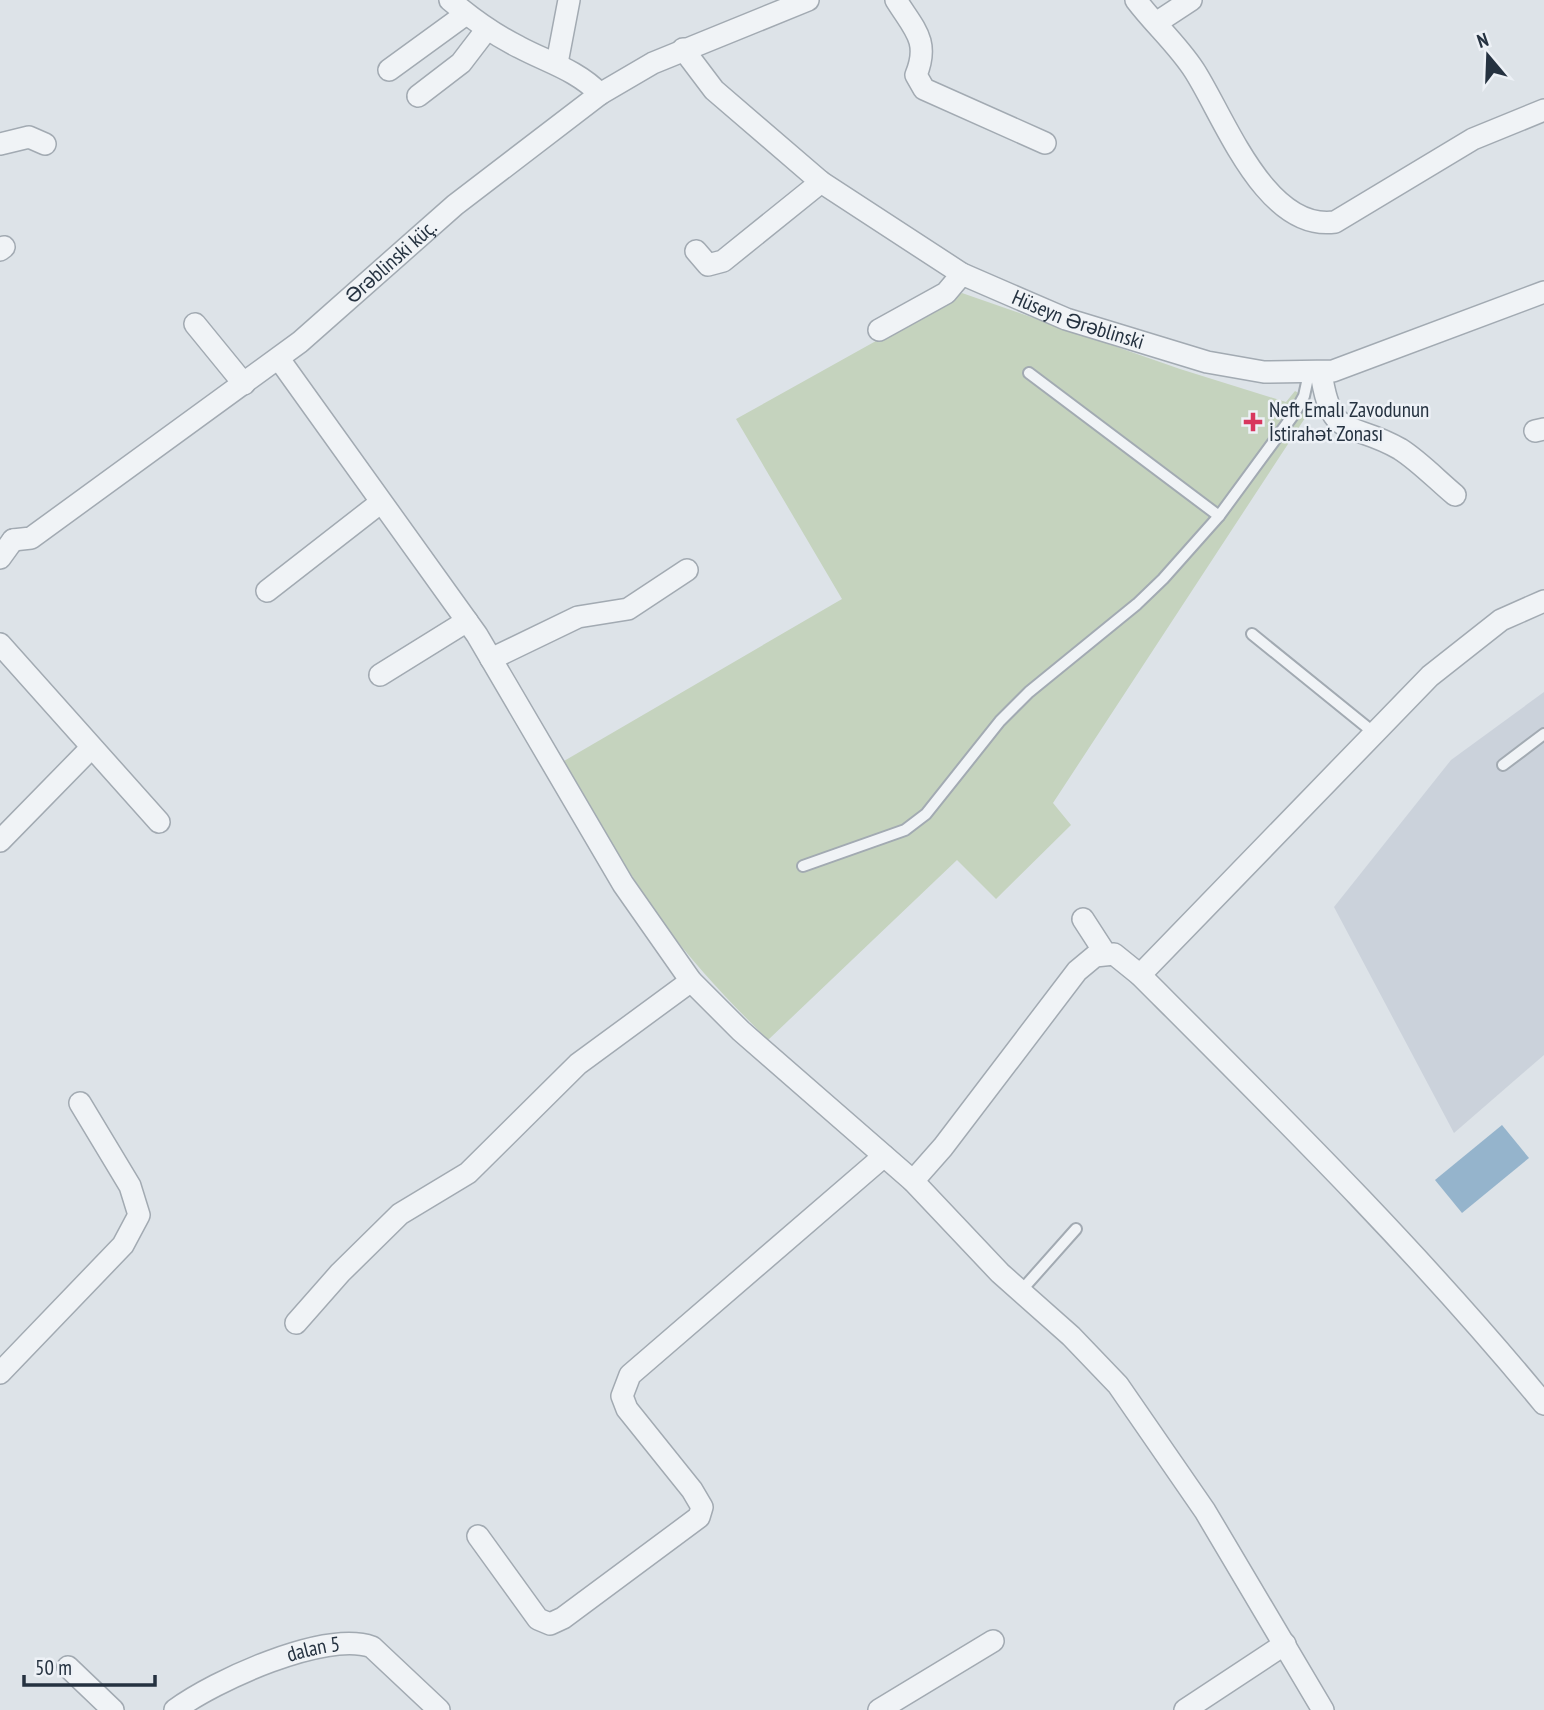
<svg xmlns="http://www.w3.org/2000/svg" width="1544" height="1710" viewBox="0 0 1544 1710" font-family="'PT Sans Narrow',sans-serif">
	<rect width="100%" height="100%" fill="#dde3e8"/>
	<path fill="#cbd2db" d="M1544 692V1055L1454 1133 1334 907 1451 760Z"/>
	<path fill="#c5d3be" d="M962 293 1180 369 1286 402 1295 391 1313 401 1307 415 1053 803 1071 825 996 899 957 860 768 1040C732 1004 695 966 665 925 627 873 597 816 564 761L842 599 736 419Z"/>
	<path fill="#95b4cc" d="M1502 1125 1529 1158 1462 1213 1435 1180Z"/>
	<g fill="none" stroke-linecap="round" stroke-linejoin="round">
		<g stroke="#a2aab2" stroke-width="14">
			<g id="service">
				<path d="M1029 373 1219 516"/>
				<path d="M1252 634 1373 732"/>
				<path d="M1503 765 1544 734"/>
				<path d="M803 866 905 830 926 814 1000 721 1029 692 1137 604 1163 579 1219 516 1294 414 1304 396 1309 373"/>
				<path d="M1020 1292 1076 1229"/>
			</g>
		</g>
		<g stroke="#a2aab2" stroke-width="24">
			<g id="minor">
				<path d="M450 0C472 19 493 34 519 47 547 62 577 70 600 94"/>
				<path d="M896 0C914 29 930 41 916 75L924 89 1045 143"/>
				<path d="M1136 0C1154 24 1177 44 1194 70 1224 116 1265 232 1335 222L1473 139 1544 110"/>
				<path d="M1156 23 1191 0"/>
				<path id="s1" d="M683 49 714 90 821 182 962 274 1066 319 1207 362 1264 372 1333 371 1544 292"/>
				<path d="M557 63 569 0"/>
				<path d="M389 70 466 14"/>
				<path d="M418 96 461 63 487 29"/>
				<path d="M0 144 29 137 45 144"/>
				<path d="M0 250 4 247"/>
				<path d="M696 251 708 265 723 261 821 182"/>
				<path d="M195 324 244 384"/>
				<path d="M879 330 946 293 962 274"/>
				<path d="M279 359 477 635 623 884 691 981 741 1031 913 1181 1000 1273 1071 1336 1118 1385 1205 1511 1323 1710"/>
				<path d="M1321 372C1331 442 1350 420 1400 449 1419 461 1437 480 1455 495"/>
				<path d="M1535 431 1544 429"/>
				<path id="s2" d="M13 540 31 538 300 342 455 205 600 94 653 63 808 0"/>
				<path d="M0 558 13 540"/>
				<path d="M267 591 380 503"/>
				<path d="M0 644 159 822"/>
				<path d="M491 659 578 617 628 609 687 570"/>
				<path d="M380 675 467 621"/>
				<path d="M0 841 91 748"/>
				<path d="M1083 919 1105 953"/>
				<path d="M1140 975 1430 676 1501 620 1544 601"/>
				<path d="M913 1181 943 1147 1077 971 1095 956 1114 954 1140 975C1279 1114 1419 1252 1544 1404"/>
				<path d="M296 1323 340 1273 400 1214 468 1173 578 1064 691 981"/>
				<path d="M0 1373 123 1245 139 1215 130 1186 80 1103"/>
				<path d="M478 1536 538 1619 550 1624 563 1618 699 1517 702 1507 692 1490 627 1409 622 1396 630 1375 884 1156"/>
				<path d="M68 1667 113 1710"/>
				<path id="s3" d="M175 1710C214 1681 325 1630 372 1647L439 1710"/>
				<path d="M879 1710 993 1641"/>
				<path d="M1185 1710 1285 1644"/>
			</g>
		</g>
		<use href="#service" stroke="#f0f3f6" stroke-width="10"/>
		<use href="#minor" stroke="#f0f3f6" stroke-width="21"/>
	</g>
	<path fill="#d8375e" stroke="#edf1f6" stroke-width="2.5" d="M1249.5 411.5h7v7h7v7h-7v7h-7v-7h-7v-7h7z"/>
	<g text-anchor="middle" stroke-width="5" stroke-linejoin="round" paint-order="stroke">
		<g font-size="21" fill="#253240" stroke="#edf1f6">
			<text dy="7" stroke="none"><textPath href="#s2" startOffset="472">Ərəblinski küç.</textPath></text>
			<text dy="7" stroke="none"><textPath href="#s1" startOffset="486">Hüseyn Ərəblinski</textPath></text>
			<text dy="7" stroke="none"><textPath href="#s3" startOffset="152">dalan 5</textPath></text>
		</g>
		<g font-size="21" fill="#253240" stroke="#edf1f6" text-anchor="start">
			<text x="1269" y="417">Neft Emalı Zavodunun<tspan x="1269" dy="24">İstirahət Zonası</tspan></text>
		</g>
	</g>
	<g transform="translate(1488 56) rotate(341)" stroke="#edf1f6" stroke-width="5" paint-order="stroke">
	<path d="M0-5L12 26L0 18L-12 26Z" fill="#253240"/>
	<text y="-10" font-size="19" font-weight="bold" text-anchor="middle" fill="#253240">N</text>
	</g>
	<path d="M24 1675v10h131v-10" fill="none" stroke="#253240" stroke-width="3.5"/>
	<text x="35" y="1675" font-size="21" fill="#253240" stroke="#edf1f6" stroke-width="5" paint-order="stroke">50 m</text>
</svg>
